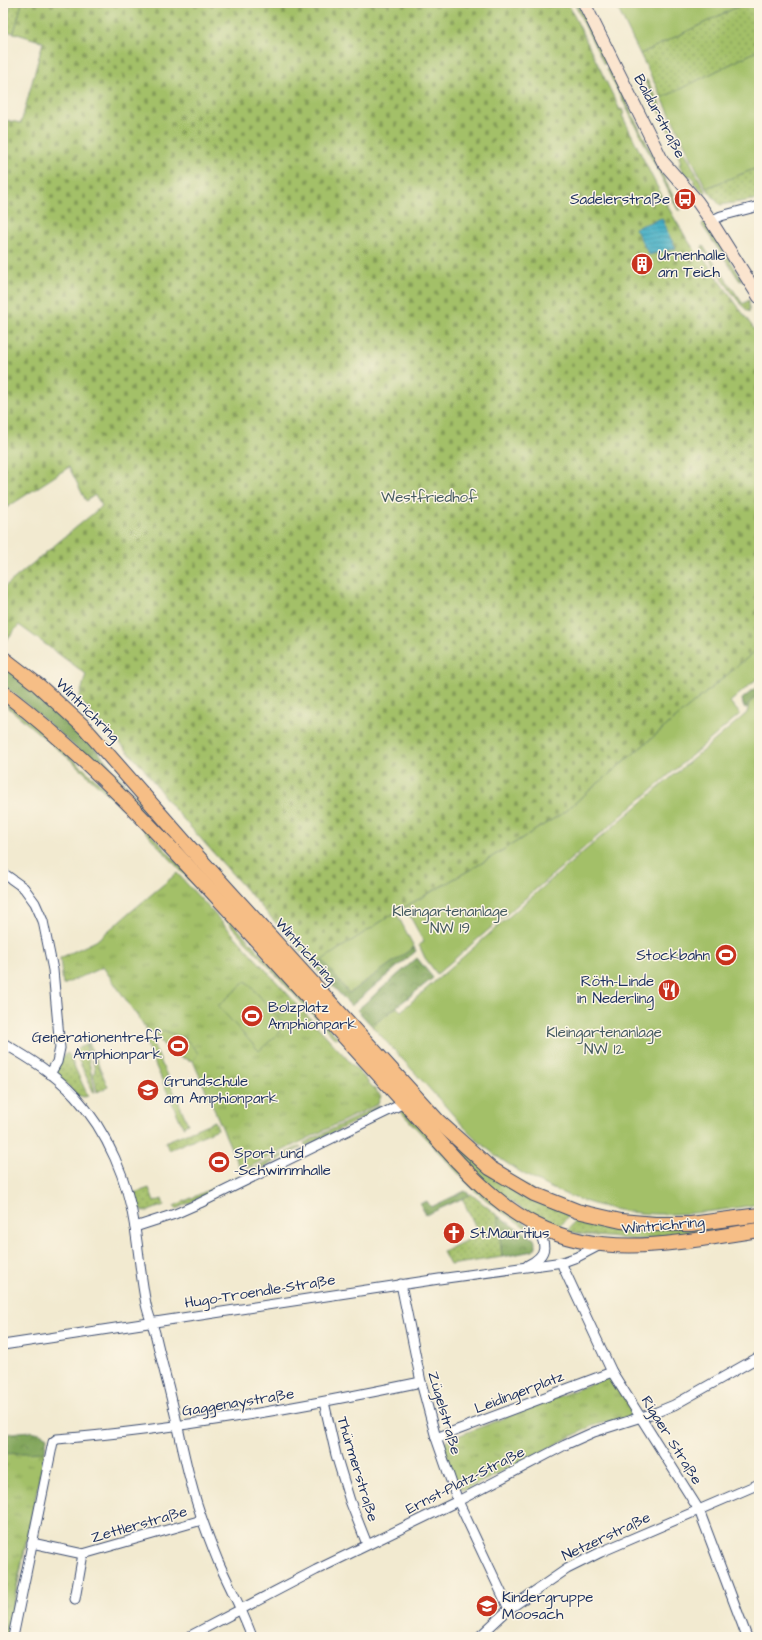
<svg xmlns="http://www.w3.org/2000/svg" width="762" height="1640" viewBox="0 0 762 1640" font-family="'Architects Daughter',sans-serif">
	<defs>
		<pattern id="grass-dots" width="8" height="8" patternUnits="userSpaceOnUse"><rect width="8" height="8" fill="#a3c068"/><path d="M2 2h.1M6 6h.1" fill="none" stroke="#849c59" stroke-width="1.8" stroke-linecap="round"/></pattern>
		<pattern id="forest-crowns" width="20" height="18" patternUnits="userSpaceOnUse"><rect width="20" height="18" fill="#82a65c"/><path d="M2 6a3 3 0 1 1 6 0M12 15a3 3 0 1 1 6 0" fill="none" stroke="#6a884f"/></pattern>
		<pattern id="cemetery-stones" width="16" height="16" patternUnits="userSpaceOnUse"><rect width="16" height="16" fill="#a3c068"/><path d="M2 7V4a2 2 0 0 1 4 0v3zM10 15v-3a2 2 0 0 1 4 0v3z" fill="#849c59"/></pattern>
		<pattern id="park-tufts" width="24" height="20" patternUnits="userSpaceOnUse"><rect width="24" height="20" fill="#a3c068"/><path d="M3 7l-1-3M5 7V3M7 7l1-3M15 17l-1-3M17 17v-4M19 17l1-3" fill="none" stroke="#849c59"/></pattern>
		<pattern id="water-rules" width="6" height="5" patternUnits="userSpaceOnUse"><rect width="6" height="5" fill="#47b0c6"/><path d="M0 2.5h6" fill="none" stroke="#3a90a4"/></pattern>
	</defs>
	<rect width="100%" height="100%" fill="#fcf5e5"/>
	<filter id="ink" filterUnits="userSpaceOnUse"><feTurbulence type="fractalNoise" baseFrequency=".025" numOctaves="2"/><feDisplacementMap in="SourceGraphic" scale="8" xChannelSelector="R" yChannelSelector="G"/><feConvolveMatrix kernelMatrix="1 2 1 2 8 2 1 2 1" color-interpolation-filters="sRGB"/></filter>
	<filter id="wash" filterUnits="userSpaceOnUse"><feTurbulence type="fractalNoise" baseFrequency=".012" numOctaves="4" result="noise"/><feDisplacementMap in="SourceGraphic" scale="16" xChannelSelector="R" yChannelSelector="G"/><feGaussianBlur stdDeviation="0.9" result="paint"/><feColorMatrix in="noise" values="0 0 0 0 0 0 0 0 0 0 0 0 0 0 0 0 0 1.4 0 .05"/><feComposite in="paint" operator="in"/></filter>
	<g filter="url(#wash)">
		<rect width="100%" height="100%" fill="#f2ead0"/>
		<g fill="url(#grass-dots)" stroke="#5f7863">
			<path d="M11 3H22L14 33 4 31Z"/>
			<path d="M574 3H577L607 63 604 64Z"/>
			<path d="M745 3H759V50L662 98 640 54Z"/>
			<path d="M609 68 680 210H678L607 69Z"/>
			<path d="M647 80 706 192 705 194 693 182 695 180 690 175 688 177 682 170 679 164 681 163 674 141 645 81Z"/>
			<path d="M759 167V199L720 205 706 188Z"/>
			<path d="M704 222H707L742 280 740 281 702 225Z"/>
			<path d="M703 246 743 304 749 300V312C734 300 714 265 702 248Z"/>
			<path d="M3 700 41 730 130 811 338 1038 336 1040 128 813 73 762 3 703Z"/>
			<path d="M124 782 436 1126 569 1214 559 1229 531 1215 489 1186 116 783Z"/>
			<path d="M89 1043 108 1087 97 1092 93 1073 95 1072 91 1052H89L87 1044Z"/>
			<path d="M86 1045 95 1093H94L74 1050Z"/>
			<path d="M68 1053 88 1096 84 1097 76 1095 56 1073C57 1066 62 1055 68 1053Z"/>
			<path d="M379 1106 381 1109 306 1146 304 1143Z"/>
			<path d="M403 1111 529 1227 528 1229 499 1210 473 1189 401 1112Z"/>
			<path d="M215 1121 218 1129 169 1150 165 1142Z"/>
			<path d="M300 1146 301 1148 244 1177 242 1174Z"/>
			<path d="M237 1177 238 1180 176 1209 174 1206Z"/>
			<path d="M149 1188 154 1202 162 1199 164 1205 146 1212C137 1210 137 1201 135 1193Z"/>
			<path d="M471 1194 498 1216 502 1257 450 1265 443 1252 479 1234 462 1198Z"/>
			<path d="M577 1217 759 1220V1224L704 1233 637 1240 587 1235 568 1231Z"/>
		</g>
		<g fill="url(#forest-crowns)" stroke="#4e6a5d">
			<path d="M3 669H8L33 688 79 729 124 782 116 783 21 699 3 685Z"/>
			<path d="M759 685V695L749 703 748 707 745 708 743 705 742 699Z"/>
			<path d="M414 947 416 951 351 1006 314 966 322 960 349 993Z"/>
			<path d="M417 958 433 978 372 1026 357 1010Z"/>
			<path d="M465 1191 470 1195 426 1215 420 1204 427 1201 431 1207Z"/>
			<path d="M498 1216 534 1239C537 1244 537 1247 533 1251L502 1257Z"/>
			<path d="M3 1431 7 1434C21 1432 35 1428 47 1437L45 1451 7 1637H3Z"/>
		</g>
		<path fill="url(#cemetery-stones)" stroke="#5f7863" fill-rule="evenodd" d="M22 3H568L620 110 622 109 624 114 622 115C645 162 667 211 697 254L700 253 759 336V648L563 813 482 863 396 912 314 966 169 803 144 769 79 699 86 674 19 625 3 644V588L102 506 95 495 86 501 69 467 3 510V128L5 120 21 123 43 42 14 33ZM662 218 667 232 675 248 649 254Z"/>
		<g fill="url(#park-tufts)" stroke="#5f7863">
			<path d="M177 873 381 1096 378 1104 241 1171 193 1061 170 1054 158 1037 147 1030 103 967 63 985 60 958 96 941Z"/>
			<path d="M606 1378H613L634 1410 629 1417 594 1425 466 1490 458 1488 444 1449 445 1441Z"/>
			<path d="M45 1452 6 1637H3V1454Z"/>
		</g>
		<g fill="#a3c068" stroke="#5f7863">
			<path d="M615 3H745L640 54Z"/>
			<path d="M759 50V167L706 188 662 98Z"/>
			<path d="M759 648V677L730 702 740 714 437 974 425 958 419 945 424 942 405 907 482 863 563 813Z"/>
			<path d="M759 695V1204C725 1210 691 1215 656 1214 593 1213 521 1181 475 1138 462 1126 450 1111 438 1098 416 1074 394 1050 372 1026L397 1007 401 1011 582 853 747 713 749 703Z"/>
			<path d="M396 912 414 947 349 993 322 960Z"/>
			<path d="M246 981 286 1026 259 1051 218 1006Z"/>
			<path d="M163 1030 186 1039 198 1053 193 1061 170 1054 158 1037Z"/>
			<path d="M151 1039 188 1124 183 1127 145 1042Z"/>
		</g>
		<path fill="url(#water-rules)" stroke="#317092" d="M662 218 667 232 676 248 649 255 635 228Z"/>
	</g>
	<g filter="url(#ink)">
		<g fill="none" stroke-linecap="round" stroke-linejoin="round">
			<g stroke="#3b4b6f" stroke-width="11">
				<g id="street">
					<path d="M711 221 721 216 759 206"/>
					<path d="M3 873 24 888 35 903 43 921 53 970 60 1048 57 1062 50 1074"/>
					<path d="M3 1043C29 1058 55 1074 75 1096 108 1132 128 1181 135 1228 139 1253 141 1279 146 1304 148 1314 152 1323 155 1333 159 1350 163 1367 168 1385 176 1416 182 1448 190 1479 197 1507 207 1534 218 1561 229 1586 243 1611 252 1637"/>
					<path d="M135 1227 175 1214 200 1203 404 1103"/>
					<path d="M563 1262V1267L612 1372 699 1510 747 1637"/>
					<path d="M528 1265C550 1254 546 1243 535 1224"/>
					<path d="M401 1284 421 1382 436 1438 458 1501 509 1609"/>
					<path d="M3 1345 439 1279 563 1262 577 1257 600 1245"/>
					<path d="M324 1402 336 1455 350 1501 367 1544"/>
					<path d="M436 1438 612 1372"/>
					<path d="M32 1543 83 1554 202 1520"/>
					<path d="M75 1599 83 1554"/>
					<path d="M13 1637 53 1442 57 1439C180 1429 301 1407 421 1382"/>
					<path d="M188 1637 316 1570 458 1501 565 1445 594 1432 657 1412 674 1405 759 1357"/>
					<path d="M479 1637 509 1609 567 1569 601 1552 759 1484"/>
				</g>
			</g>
			<g stroke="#3b4b6f" stroke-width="14">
				<path id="secondary" d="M584 3 663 162 697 201 711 221 759 297"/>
			</g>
			<g stroke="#3b4b6f" stroke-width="16">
				<g id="primary">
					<path d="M3 658 38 685 84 727 191 849 438 1121 490 1168 534 1194 577 1211 621 1221 655 1224H691L759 1215"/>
					<path d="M3 692C94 762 171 847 248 931 318 1008 388 1085 458 1162 481 1186 506 1210 536 1225 607 1261 684 1241 759 1230"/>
				</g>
			</g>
			<use href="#street" stroke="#fff" stroke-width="9"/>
			<use href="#secondary" stroke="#fbe5cf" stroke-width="12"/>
			<use href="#primary" stroke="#f6be86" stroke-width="14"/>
		</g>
	</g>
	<defs>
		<g id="bus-disc" transform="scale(1.15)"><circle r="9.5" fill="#c8321e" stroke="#fcf5e5"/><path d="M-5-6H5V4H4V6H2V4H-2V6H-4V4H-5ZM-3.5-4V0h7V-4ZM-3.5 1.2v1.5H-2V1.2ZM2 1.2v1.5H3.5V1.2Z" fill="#fff"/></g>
		<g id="building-disc" transform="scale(1.15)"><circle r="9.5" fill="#c8321e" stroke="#fcf5e5"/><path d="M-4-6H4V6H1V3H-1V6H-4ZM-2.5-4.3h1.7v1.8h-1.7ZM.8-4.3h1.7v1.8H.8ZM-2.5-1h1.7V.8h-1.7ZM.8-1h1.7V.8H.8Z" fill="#fff"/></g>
		<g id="stadium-disc" transform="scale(1.15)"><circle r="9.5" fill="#c8321e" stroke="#fcf5e5"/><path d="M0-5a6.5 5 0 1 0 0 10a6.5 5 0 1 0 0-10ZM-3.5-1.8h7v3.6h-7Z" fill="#fff"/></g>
		<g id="restaurant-disc" transform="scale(1.15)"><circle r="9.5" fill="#c8321e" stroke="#fcf5e5"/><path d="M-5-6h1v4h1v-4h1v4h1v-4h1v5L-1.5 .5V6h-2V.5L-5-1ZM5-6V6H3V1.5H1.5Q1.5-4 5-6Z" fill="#fff"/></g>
		<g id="school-disc" transform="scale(1.15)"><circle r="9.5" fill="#c8321e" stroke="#fcf5e5"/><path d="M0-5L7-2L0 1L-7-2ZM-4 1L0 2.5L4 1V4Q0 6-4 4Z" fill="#fff"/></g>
		<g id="church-disc" transform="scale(1.15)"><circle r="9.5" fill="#c8321e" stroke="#fcf5e5"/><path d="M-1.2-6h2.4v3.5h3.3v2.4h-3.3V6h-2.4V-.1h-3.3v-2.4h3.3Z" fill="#fff"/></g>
	</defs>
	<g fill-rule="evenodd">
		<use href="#bus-disc" x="685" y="199"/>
		<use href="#building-disc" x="642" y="264"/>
		<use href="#stadium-disc" x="726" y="955"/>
		<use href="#restaurant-disc" x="669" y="990"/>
		<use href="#stadium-disc" x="252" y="1016"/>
		<use href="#stadium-disc" x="178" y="1046"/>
		<use href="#school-disc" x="148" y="1090"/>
		<use href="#stadium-disc" x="219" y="1162"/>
		<use href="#church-disc" x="454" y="1233"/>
		<use href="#school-disc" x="487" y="1606"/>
	</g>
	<g text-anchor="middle" stroke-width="3" stroke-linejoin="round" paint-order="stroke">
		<g font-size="15" fill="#1b2f5e" stroke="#fcf5e5">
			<text transform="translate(660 116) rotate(62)" y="5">Baldurstraße</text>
			<text transform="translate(88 710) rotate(45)" y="5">Wintrichring</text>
			<text transform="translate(306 951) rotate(48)" y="5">Wintrichring</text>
			<text transform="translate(663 1225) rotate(-5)" y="5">Wintrichring</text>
			<text transform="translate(260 1291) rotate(-9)" y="5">Hugo-Troendle-Straße</text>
			<text transform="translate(519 1392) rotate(-21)" y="5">Leidingerplatz</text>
			<text transform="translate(238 1402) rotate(-9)" y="5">Gaggenaystraße</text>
			<text transform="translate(445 1413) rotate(74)" y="5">Zügelstraße</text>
			<text transform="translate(672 1440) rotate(58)" y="5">Rigaer Straße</text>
			<text transform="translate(358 1469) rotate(73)" y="5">Thürmerstraße</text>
			<text transform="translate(465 1480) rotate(-27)" y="5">Ernst-Platz-Straße</text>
			<text transform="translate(139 1524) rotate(-16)" y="5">Zettlerstraße</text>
			<text transform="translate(606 1536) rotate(-25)" y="5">Netzerstraße</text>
		</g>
		<g font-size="15" fill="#1b2f5e" stroke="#fcf5e5" text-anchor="start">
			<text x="670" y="204" text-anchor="end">Sadelerstraße</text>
			<text x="658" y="260">Urnenhalle<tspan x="658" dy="17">am Teich</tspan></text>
			<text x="710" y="960" text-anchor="end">Stockbahn</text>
			<text x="654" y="986" text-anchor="end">Röth-Linde<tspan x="654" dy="17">in Nederling</tspan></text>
			<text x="268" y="1012">Bolzplatz<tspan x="268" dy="17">Amphionpark</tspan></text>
			<text x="162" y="1042" text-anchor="end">Generationentreff<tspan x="162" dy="17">Amphionpark</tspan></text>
			<text x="164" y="1086">Grundschule<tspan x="164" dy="17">am Amphionpark</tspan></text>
			<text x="234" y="1158">Sport und<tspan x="234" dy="17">-Schwimmhalle</tspan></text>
			<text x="470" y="1238">St.Mauritius</text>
			<text x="502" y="1602">Kindergruppe<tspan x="502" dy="17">Moosach</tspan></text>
		</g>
		<g font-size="15" fill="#445a61" stroke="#fcf5e5">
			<text x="429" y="502">Westfriedhof</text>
			<text x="450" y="916">Kleingartenanlage<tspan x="450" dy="17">NW 19</tspan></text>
			<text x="604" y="1037">Kleingartenanlage<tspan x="604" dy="17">NW 12</tspan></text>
		</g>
	</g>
	<rect width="762" height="1640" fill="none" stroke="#fcf5e5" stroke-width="16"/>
</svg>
